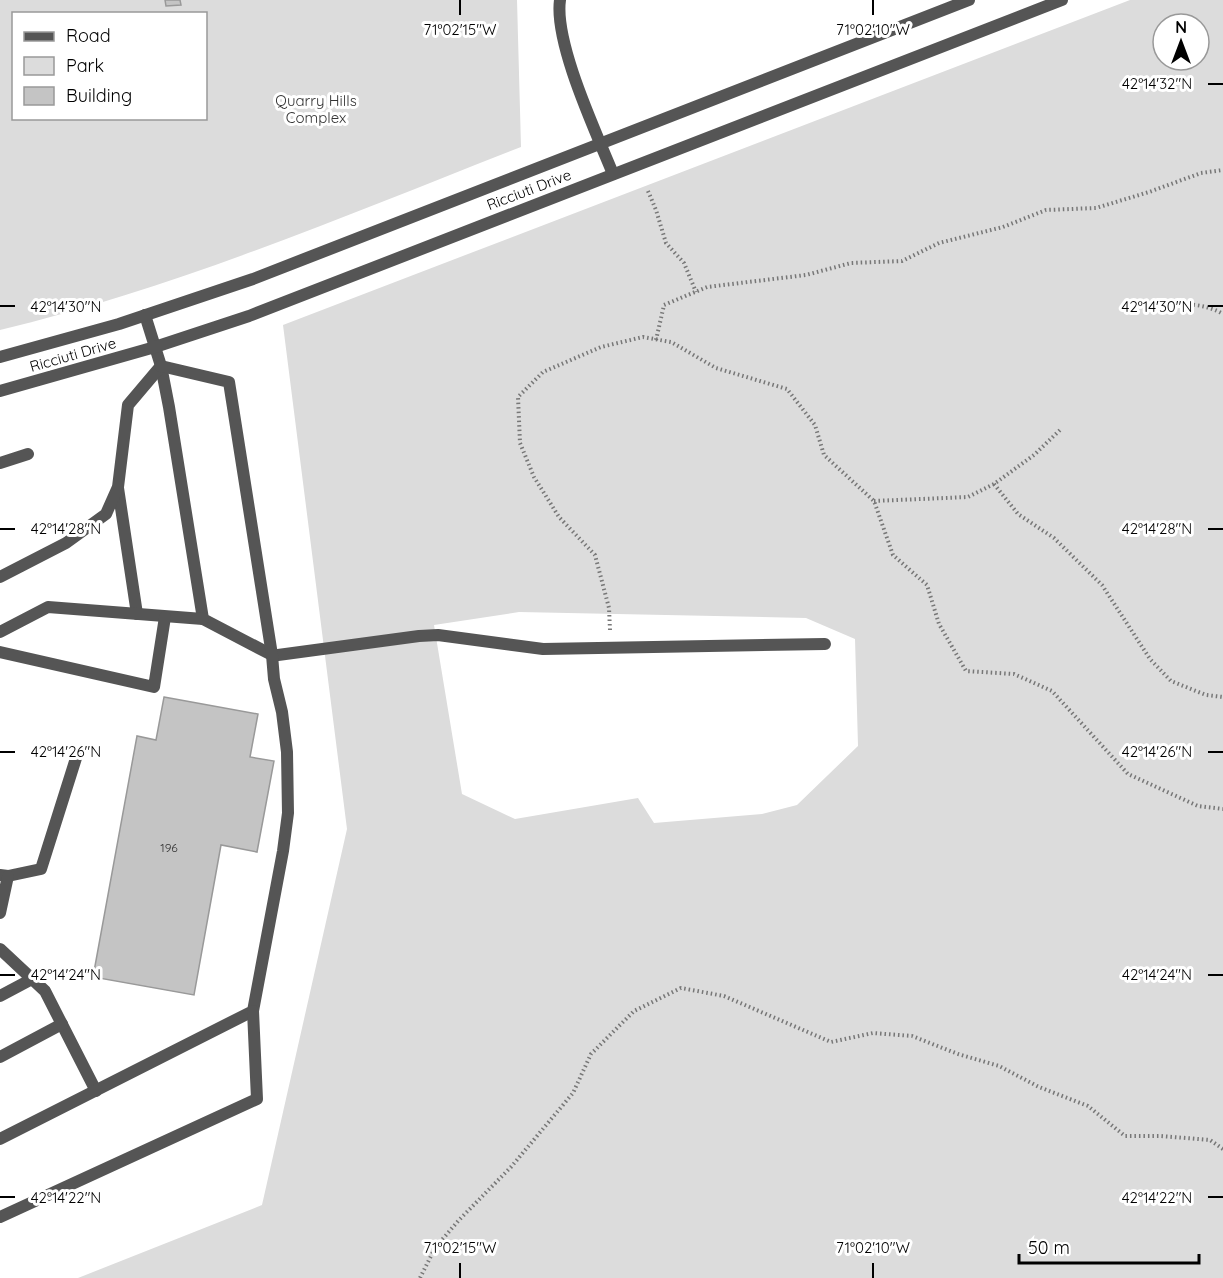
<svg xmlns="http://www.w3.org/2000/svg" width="1223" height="1278" viewBox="0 0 1223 1278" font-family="Quicksand,sans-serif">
	<rect width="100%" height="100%" fill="#fff"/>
	<g fill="#dcdcdc" fill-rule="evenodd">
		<path d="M0 0H517L521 147C350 214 179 287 0 330ZM14 14H206V118H14Z"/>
		<path d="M1130 0H1223V1278H78L262 1205 347 829 283 325ZM1163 24H1199V60H1163ZM519 612 806 618 855 639 858 746 797 805 762 814 654 823 638 798 515 819 462 794 434 625Z"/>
	</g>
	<g fill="#c4c4c4" stroke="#999" stroke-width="1.5">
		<path d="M165 0H180L181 5 166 6Z"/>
		<path d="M164 697 258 714 250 757 274 761 257 852 221 845 194 995 93 977 137 736 156 740Z"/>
	</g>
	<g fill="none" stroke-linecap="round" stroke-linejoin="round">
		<g stroke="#777" stroke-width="4" stroke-dasharray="1.5 3" stroke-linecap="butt">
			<path d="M648 191 656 210 666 243 684 263 696 292"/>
			<path d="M1162 303C1182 304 1205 303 1223 314"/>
			<path d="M656 340 664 305 707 287 806 275 851 263 902 261 939 243 1003 227 1046 210 1096 208 1149 192 1201 173 1223 170"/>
			<path d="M994 484 1018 514 1054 538 1102 585 1150 659 1171 681 1206 695 1223 697"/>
			<path d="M874 501 968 497 994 484 1034 455 1060 430"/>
			<path d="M610 630 609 608 595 555 559 517 534 477 520 443 518 397 543 372 601 347 643 337 671 342 716 368 787 389 815 425 824 455 874 501 893 555 927 585 939 624 966 671 1014 674 1052 691 1128 774 1198 806 1223 809"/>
			<path d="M420 1278 435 1248 459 1220 511 1167 573 1093 591 1054 634 1011 681 988 724 996 831 1042 873 1033 912 1036 958 1054 999 1066 1039 1087 1088 1106 1125 1136H1161L1210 1140 1223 1149"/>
		</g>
		<g stroke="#555" stroke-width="12">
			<path d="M560 0C554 43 596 132 613 174"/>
			<path d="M145 315 161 366 169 407 203 619 272 655H278L419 636 438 635 543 649 825 644"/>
			<path d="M0 463 28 454"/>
			<path d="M118 488 137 614"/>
			<path d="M0 577 66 543 106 514 118 487 128 405 161 366"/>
			<path d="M0 632 48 607 203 619"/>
			<path d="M0 652 154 687 165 617"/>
			<path d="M0 875 8 876 41 869 77 755"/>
			<path d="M0 913 8 876"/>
			<path d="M0 949 45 991 96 1091"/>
			<path d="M0 996 32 979"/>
			<path d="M0 1057 62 1024"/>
			<path d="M0 1139 253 1011 283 851 288 813 287 752 282 712 274 679 272 655 229 382 161 366"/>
			<path d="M0 1217 257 1099 253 1011"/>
		</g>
		<g stroke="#555" stroke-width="12">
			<path d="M0 357 119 324 253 279 969 0"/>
			<path d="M0 391 155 347 249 316 1062 0"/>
		</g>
	</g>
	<path fill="none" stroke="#000" stroke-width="2" d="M460 0V15M873 0V15M1208 84H1223M0 306H15M1208 306H1223M0 529H15M1208 529H1223M0 752H15M1208 752H1223M0 975H15M1208 975H1223M0 1197H15M1208 1197H1223M460 1263V1278M873 1263V1278"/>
	<g text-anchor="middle" stroke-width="6" stroke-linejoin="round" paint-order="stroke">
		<g font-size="12" fill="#313131">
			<text x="169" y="852">196</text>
		</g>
		<g font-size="15" fill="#333" stroke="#fff">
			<text x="316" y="106">Quarry Hills<tspan x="316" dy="17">Complex</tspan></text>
		</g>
		<g font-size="15" fill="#000" stroke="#fff">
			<text transform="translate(529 190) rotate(-21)" y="5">Ricciuti Drive</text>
			<text transform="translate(73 355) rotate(-16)" y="5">Ricciuti Drive</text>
		</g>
	</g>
	<g font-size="15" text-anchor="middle" fill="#000" stroke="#fff" stroke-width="6" stroke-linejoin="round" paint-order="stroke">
		<text x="460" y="35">71°02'15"W</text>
		<text x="873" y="35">71°02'10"W</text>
		<text x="1157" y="89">42°14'32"N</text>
		<text x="66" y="312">42°14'30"N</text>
		<text x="1157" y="312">42°14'30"N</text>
		<text x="66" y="534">42°14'28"N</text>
		<text x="1157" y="534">42°14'28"N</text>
		<text x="66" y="757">42°14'26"N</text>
		<text x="1157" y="757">42°14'26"N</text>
		<text x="66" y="980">42°14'24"N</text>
		<text x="1157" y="980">42°14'24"N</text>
		<text x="66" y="1203">42°14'22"N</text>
		<text x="1157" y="1203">42°14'22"N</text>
		<text x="460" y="1253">71°02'15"W</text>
		<text x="873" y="1253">71°02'10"W</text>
	</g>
	<rect x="12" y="12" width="195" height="108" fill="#ffffff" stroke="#999999" stroke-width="1.5"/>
	<rect x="24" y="32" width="30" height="9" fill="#555555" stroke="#999999" stroke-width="1.5"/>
	<text x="66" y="42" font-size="18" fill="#000000">Road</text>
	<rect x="24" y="57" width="30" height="18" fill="#dcdcdc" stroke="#999999" stroke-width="1.5"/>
	<text x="66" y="72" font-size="18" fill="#000000">Park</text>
	<rect x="24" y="87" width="30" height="18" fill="#c4c4c4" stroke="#999999" stroke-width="1.5"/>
	<text x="66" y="102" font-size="18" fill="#000000">Building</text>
	<g transform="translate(1181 42)"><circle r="28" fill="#ffffff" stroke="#999999" stroke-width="1.5"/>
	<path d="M0-4.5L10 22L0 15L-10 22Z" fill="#000000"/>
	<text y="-9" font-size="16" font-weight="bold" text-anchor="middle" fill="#000000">N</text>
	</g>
	<path d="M1019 1254v9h180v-9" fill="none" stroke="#000000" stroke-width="3"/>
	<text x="1028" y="1254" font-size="18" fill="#000000" stroke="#ffffff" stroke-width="4.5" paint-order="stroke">50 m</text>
</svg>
